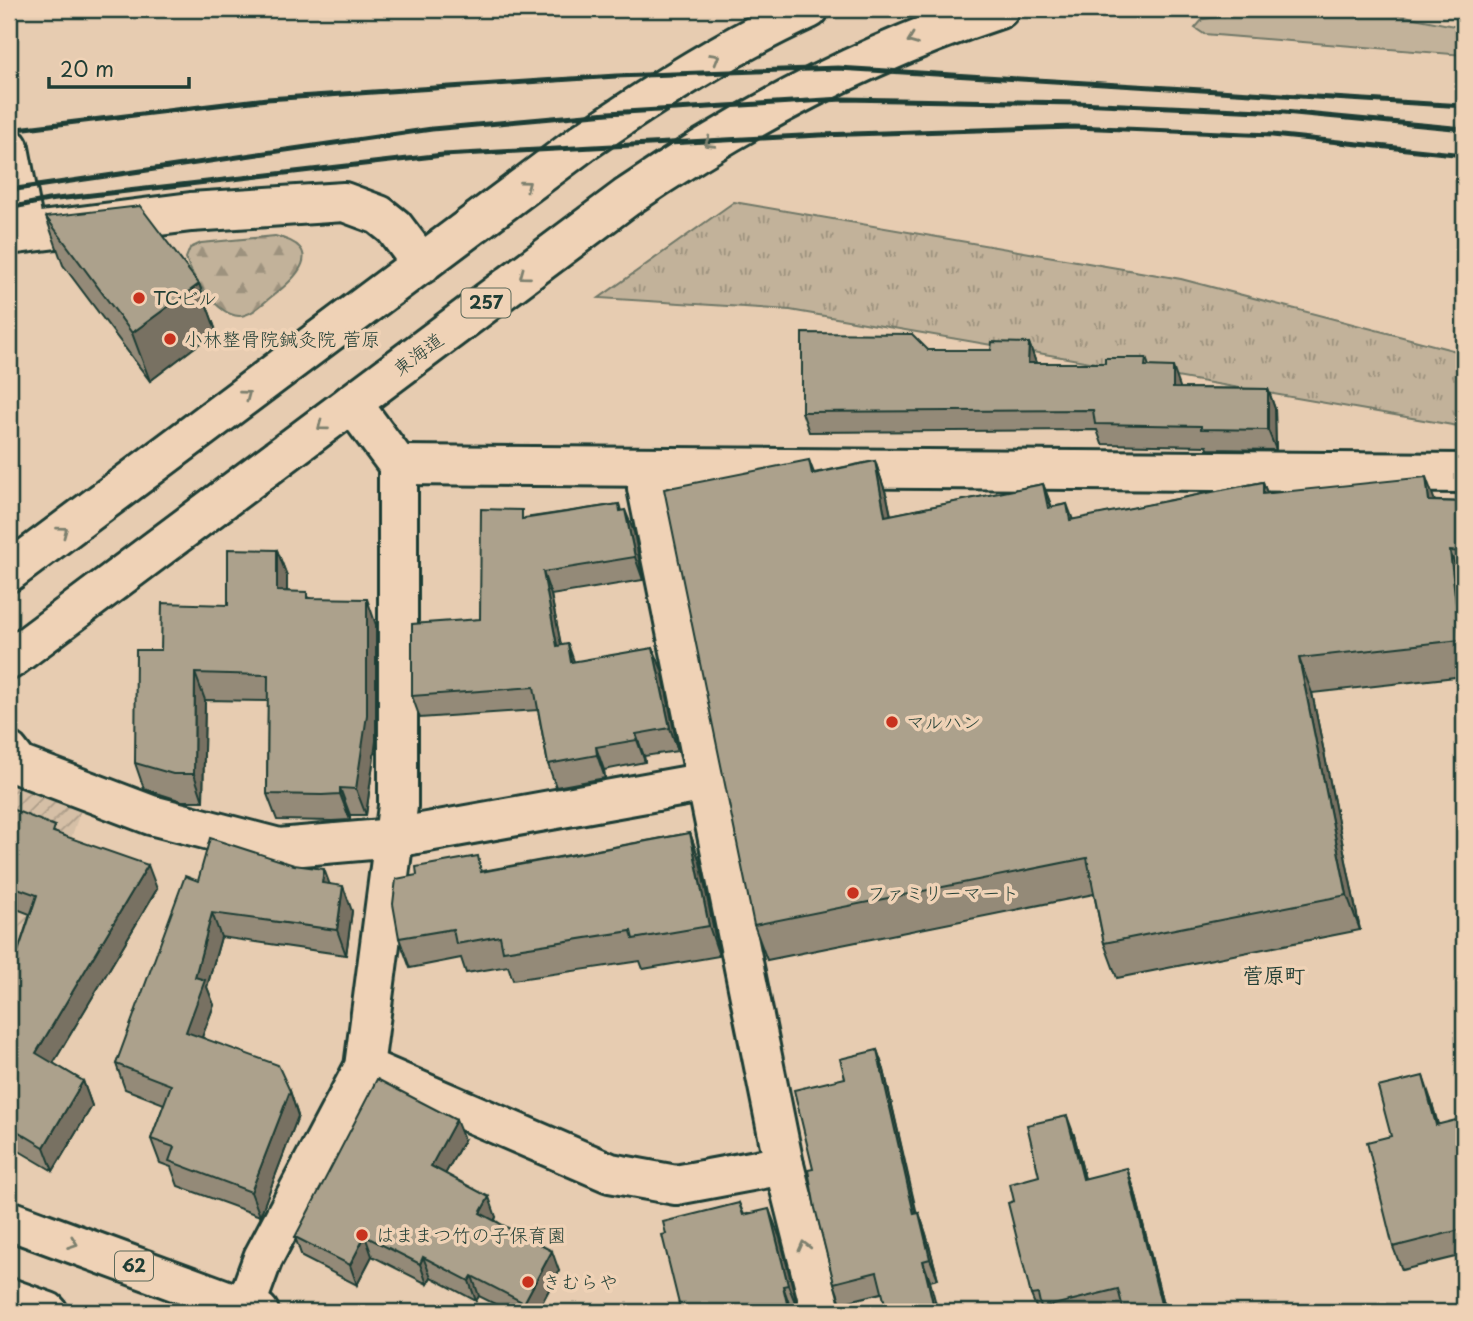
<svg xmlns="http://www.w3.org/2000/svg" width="1473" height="1321" viewBox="0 0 1473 1321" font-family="'Playpen Sans','Klee One',sans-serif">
	<defs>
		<pattern id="industrial-furrows" width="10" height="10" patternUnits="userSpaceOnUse" patternTransform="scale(1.75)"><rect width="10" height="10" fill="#d5bfa6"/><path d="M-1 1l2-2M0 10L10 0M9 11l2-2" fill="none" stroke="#ac9c88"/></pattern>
		<pattern id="forest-firs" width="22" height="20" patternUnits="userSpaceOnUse" patternTransform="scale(1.75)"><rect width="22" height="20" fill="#c2b29a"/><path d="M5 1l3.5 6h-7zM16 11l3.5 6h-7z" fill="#9d927e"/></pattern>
		<pattern id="park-tufts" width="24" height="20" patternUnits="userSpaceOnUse" patternTransform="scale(1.75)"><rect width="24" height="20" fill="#c2b29a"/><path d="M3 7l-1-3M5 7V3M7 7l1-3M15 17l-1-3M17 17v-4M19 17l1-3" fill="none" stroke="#9d927e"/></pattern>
	</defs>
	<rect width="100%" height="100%" fill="#e7ccb1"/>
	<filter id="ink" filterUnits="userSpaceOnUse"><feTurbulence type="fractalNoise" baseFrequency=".0143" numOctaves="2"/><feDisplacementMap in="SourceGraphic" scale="14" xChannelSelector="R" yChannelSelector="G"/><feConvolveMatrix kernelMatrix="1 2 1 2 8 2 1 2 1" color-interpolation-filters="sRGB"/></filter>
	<g filter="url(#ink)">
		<path fill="url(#industrial-furrows)" d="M9 776 83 804 24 973 9 967Z"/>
		<path fill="#c2b29a" stroke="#707867" stroke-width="2" d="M1280 9H1370L1464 28V55L1204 34 1195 28 1203 19Z"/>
		<path fill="url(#forest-firs)" stroke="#707867" stroke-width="2" d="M275 236C327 248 297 278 271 297 262 304 251 316 239 316 217 315 191 276 186 258L190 248 201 243Z"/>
		<path fill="url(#park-tufts)" stroke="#707867" stroke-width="2" d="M734 202 1181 279 1464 353V427L790 310 599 298Z"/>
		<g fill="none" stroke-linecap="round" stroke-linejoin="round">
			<g stroke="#1f3d34" stroke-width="44">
				<g id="minor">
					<path d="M9 148 25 232"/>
					<path d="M9 235 191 212 344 202 379 215 394 227 422 264"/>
					<path d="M398 465 1464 473"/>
					<path d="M648 467 647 488 784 1165 821 1312"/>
					<path d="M9 752 19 765 151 815 279 848 394 838 707 782"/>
					<path d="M364 1067 610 1173 676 1185 784 1165"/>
					<path d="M245 1307 263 1258 364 1067 398 806V465L352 403"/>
				</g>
			</g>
			<g stroke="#1f3d34" stroke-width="44">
				<g id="primary">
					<path d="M9 1220 259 1312"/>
					<path d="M9 1298 48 1312"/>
				</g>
			</g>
			<g stroke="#1f3d34" stroke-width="44">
				<g id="trunk">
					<path d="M9 572 585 141C657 92 730 45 809 9"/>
					<path d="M9 660 626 198C743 118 865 53 999 9"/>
				</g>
			</g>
			<use href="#minor" stroke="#efd2b6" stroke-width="38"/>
			<use href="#primary" stroke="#efd2b6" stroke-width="38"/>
			<use href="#trunk" stroke="#efd2b6" stroke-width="38"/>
			<g stroke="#1f3d34" stroke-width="5">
				<path d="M9 130 267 99 616 76 838 68 1464 106"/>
				<path d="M9 190 432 129 608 113 843 99 1077 103 1284 112 1464 129"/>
				<path d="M9 208 48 200 443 155 820 135 1074 127 1272 135 1464 155"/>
			</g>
		</g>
		<g fill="#948a78" stroke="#1f3d34" stroke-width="2">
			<path d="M46 217 199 284 216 331 150 381 63 265Z"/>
			<path d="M1029 343 1036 363H1105L1146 358 1149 366 1180 388 1268 389 1275 409 1276 450 1208 449 1207 446 1102 444 1097 430 809 432 802 412 928 350H991Z"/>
			<path d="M809 460 814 473 875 461 887 497 891 515 1043 484 1052 507 1067 504 1073 520 1263 482 1267 494 1464 502V587H1463L1464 602V676L1312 693 1360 930 1117 978 1104 943 1094 894 767 960 754 925Z"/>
			<path d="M619 504 621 511 634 532 643 580 551 595 561 646 574 662 662 670 678 751 644 756 645 762 604 770 605 778 556 787 548 764 538 710 420 718 412 696 480 619 525 518Z"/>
			<path d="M277 550 287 576V591L310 598 376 625V741L366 815H350V820L332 821 277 820 267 794 268 701 205 700 203 801H182L144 789 135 763 161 650 228 605Z"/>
			<path d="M9 808 58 834 157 889 53 1063 83 1081 92 1106 53 1171 9 1145V979L30 914 9 906Z"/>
			<path d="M690 833 700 862 719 956 643 969 640 961 513 980 508 966 466 973 461 958 410 968 399 938 483 871Z"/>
			<path d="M198 881 330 884 352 911 346 955 221 937 207 987 214 1005 202 1037 290 1091 298 1116 260 1216 178 1186 171 1167 160 1163 151 1139 164 1104 125 1089 116 1064Z"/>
			<path d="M877 1050 884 1070 917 1214 919 1213 926 1234 938 1279 841 1303 834 1283 813 1169 845 1078Z"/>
			<path d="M1431 1100 1438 1124 1464 1130V1255L1402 1270 1393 1247 1391 1136Z"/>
			<path d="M1074 1135 1085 1179 1134 1188 1165 1312H1124L1123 1309 1108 1312H1038L1031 1295 1014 1201 1039 1176Z"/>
			<path d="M464 1140 445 1174 496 1217 495 1220 559 1271 537 1312H511L479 1296 476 1301 431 1277 427 1284 372 1256 357 1285 302 1257 295 1237Z"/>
			<path d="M739 1203 744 1215 780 1238 799 1312H681Z"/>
		</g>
		<g fill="#787162" stroke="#1f3d34" stroke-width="2">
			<path d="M199 284 216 331 150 381 132 333Z"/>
			<path d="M1029 343 1036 363H1028Z"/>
			<path d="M1173 367 1180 387V408L1173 388Z"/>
			<path d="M1268 389 1275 409 1276 450 1268 430Z"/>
			<path d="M875 461 887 497 898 551 885 516Z"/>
			<path d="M1426 477 1439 512 1429 501Z"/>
			<path d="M1263 482 1276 517 1263 494Z"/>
			<path d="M1043 484 1056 520 1048 508Z"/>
			<path d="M625 510 634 532 643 580 635 557Z"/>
			<path d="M277 550 287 576V618L277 591Z"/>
			<path d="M1450 551 1463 587 1464 602V652L1460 640Z"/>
			<path d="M543 572 551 595 566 669 557 646Z"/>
			<path d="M367 599 376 625V741L366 815 356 789Z"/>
			<path d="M568 644 576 667 571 662Z"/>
			<path d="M653 648 662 670 678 751 670 728Z"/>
			<path d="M1299 658 1312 693 1360 930 1347 895Z"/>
			<path d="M195 673 205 700 203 801 194 774Z"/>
			<path d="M636 734 644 756 645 762 637 740Z"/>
			<path d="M596 747 604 770 605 778 597 755Z"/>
			<path d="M340 788 350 815V820L340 794Z"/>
			<path d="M690 833 700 862 719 956 709 926Z"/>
			<path d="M148 865 157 889 45 1077 36 1053Z"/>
			<path d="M324 869 333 893 322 883Z"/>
			<path d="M343 886 352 911 346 955 337 930Z"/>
			<path d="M212 913 221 937 207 987 214 1005 195 1056 186 1032 195 977Z"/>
			<path d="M877 1050 884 1070 921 1235 914 1214Z"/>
			<path d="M1423 1076 1431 1100 1444 1148 1436 1125Z"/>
			<path d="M83 1081 92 1106 53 1171 44 1147Z"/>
			<path d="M290 1091 298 1116 260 1216 251 1192Z"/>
			<path d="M1067 1116 1074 1135 1090 1199 1083 1179Z"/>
			<path d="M456 1120 464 1140 438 1187 431 1166Z"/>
			<path d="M1127 1168 1134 1188 1165 1312H1163Z"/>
			<path d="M489 1197 496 1217 488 1233 480 1213Z"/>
			<path d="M769 1209 780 1238 799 1312 788 1285Z"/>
			<path d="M919 1213 926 1234 938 1279 930 1259Z"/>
			<path d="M365 1236 372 1256 357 1285 350 1265Z"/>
			<path d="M552 1251 559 1271 537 1312H528L524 1303Z"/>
			<path d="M423 1257 431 1277 427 1284 420 1264Z"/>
			<path d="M923 1261 930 1281 938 1312H935Z"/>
			<path d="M472 1276 479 1296 476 1301 469 1281Z"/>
			<path d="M783 1286 792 1312H789Z"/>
		</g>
		<g fill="#aca18c" stroke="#1f3d34" stroke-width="2">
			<path d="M140 206 199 284 132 333 46 217Z"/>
			<path d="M802 333 912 334 928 350H991L992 342 1029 343 1028 363H1105V358H1146L1145 366 1173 367V388L1268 389V430L1201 429V426L1095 424 1093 410 802 412Z"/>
			<path d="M809 460 812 474 875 461 885 516 1043 484 1048 508 1067 504 1070 520 1263 482V494L1426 477 1429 501 1464 502V552L1450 551 1460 640 1299 658 1347 895 1104 943 1087 858 754 925 664 489Z"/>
			<path d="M619 504 620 511 625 510 635 557 543 572 557 646 568 644 571 662 653 648 670 728 636 734 637 740 596 747 597 755 548 764 534 687 412 696V624L480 619 481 509 522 510V519Z"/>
			<path d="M228 549 277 550V591L307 592V598L367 599V715L356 789 340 788V794L322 795 267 794 268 675 195 673 194 774H173L135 763 136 650H161L162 603 228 605Z"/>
			<path d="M9 808 55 826 53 832 148 865 36 1053 83 1081 44 1147 9 1126V979L37 895 9 885Z"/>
			<path d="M690 833 709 926 633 939 631 931 503 951 500 936 456 944 453 929 399 938 393 904 396 879 417 875 416 867 478 856 481 872Z"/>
			<path d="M210 838 294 865 324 869 322 883 343 886 337 930 212 913 195 977 205 980 186 1032 278 1065 290 1091 251 1192 169 1161 174 1147 151 1139 171 1085 116 1064 185 876 198 881Z"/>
			<path d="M877 1050 914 1214 919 1213 930 1259 923 1261 935 1312H887L877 1272 834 1283 815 1208 808 1170 813 1169 794 1090 845 1078 840 1059Z"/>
			<path d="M1423 1076 1436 1125 1460 1119 1464 1136V1229L1393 1247 1367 1142 1391 1136 1378 1087Z"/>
			<path d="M377 1079 456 1120 431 1166 489 1197 480 1213 552 1251 524 1303 472 1276 469 1281 423 1257 420 1264 365 1236 350 1265 295 1237Z"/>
			<path d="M1067 1116 1083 1179 1127 1168 1163 1312H1124L1118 1289 1041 1308 1038 1294 1031 1295 1008 1203 1014 1201 1010 1184 1039 1176 1027 1125Z"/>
			<path d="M739 1203 743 1215 769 1209 788 1285 783 1286 789 1312H681L662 1235 666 1234 663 1222Z"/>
		</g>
		<defs><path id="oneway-chevron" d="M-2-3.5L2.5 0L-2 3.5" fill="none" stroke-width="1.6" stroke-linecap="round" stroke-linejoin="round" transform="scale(1.75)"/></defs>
		<g stroke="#7d806e">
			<use href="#oneway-chevron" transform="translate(912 40) rotate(159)"/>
			<use href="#oneway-chevron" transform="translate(715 58) rotate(-30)"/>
			<use href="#oneway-chevron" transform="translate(709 143) rotate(149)"/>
			<use href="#oneway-chevron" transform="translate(526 185) rotate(-37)"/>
			<use href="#oneway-chevron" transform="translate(524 275) rotate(143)"/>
			<use href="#oneway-chevron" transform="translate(246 395) rotate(-37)"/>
			<use href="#oneway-chevron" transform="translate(322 426) rotate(143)"/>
			<use href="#oneway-chevron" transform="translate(63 531) rotate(-37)"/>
			<use href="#oneway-chevron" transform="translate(73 1243) rotate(20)"/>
			<use href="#oneway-chevron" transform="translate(804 1246) rotate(-104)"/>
		</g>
	</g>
	<g fill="#c8321e" stroke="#efd2b6" stroke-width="2.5">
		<circle cx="139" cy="298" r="7"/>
		<circle cx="170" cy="339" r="7"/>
		<circle cx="892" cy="722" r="7"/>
		<circle cx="853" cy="893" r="7"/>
		<circle cx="362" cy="1235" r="7"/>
		<circle cx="528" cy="1282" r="7"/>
	</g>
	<g text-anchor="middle" stroke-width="7" stroke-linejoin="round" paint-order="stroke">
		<g fill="#efd2b6" stroke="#5d6a5b" stroke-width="2">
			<rect x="461.5" y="288.5" width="49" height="29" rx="5"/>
			<rect x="115" y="1251.5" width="38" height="29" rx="5"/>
		</g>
		<g font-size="18" font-weight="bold" fill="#1f3d34">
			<text x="486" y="309">257</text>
			<text x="134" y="1272">62</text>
		</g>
		<g font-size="19" fill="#1f3d34" stroke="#efd2b6" text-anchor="start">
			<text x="153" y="305">TCビル</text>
			<text x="184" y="346">小林整骨院鍼灸院 菅原</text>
			<text x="906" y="729">マルハン</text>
			<text x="867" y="900">ファミリーマート</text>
			<text x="376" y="1242">はままつ竹の子保育園</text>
			<text x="542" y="1289">きむらや</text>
		</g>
		<g font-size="19" fill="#1f3d34" stroke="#efd2b6">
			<text transform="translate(418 354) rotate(-37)" y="7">東海道</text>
		</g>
		<g font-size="21" font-weight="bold" fill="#1f3d34" stroke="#efd2b6">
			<text x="1274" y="983">菅原町</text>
		</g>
	</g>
	<rect width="1473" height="1321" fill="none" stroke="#efd2b6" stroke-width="35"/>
	<rect x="18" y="18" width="1438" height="1286" fill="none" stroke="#1f3d34" stroke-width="2.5" filter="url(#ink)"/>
	<path d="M49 77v10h140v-10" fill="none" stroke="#1f3d34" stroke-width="3.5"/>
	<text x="60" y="77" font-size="21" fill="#1f3d34" stroke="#efd2b6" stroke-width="5" paint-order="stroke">20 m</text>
</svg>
